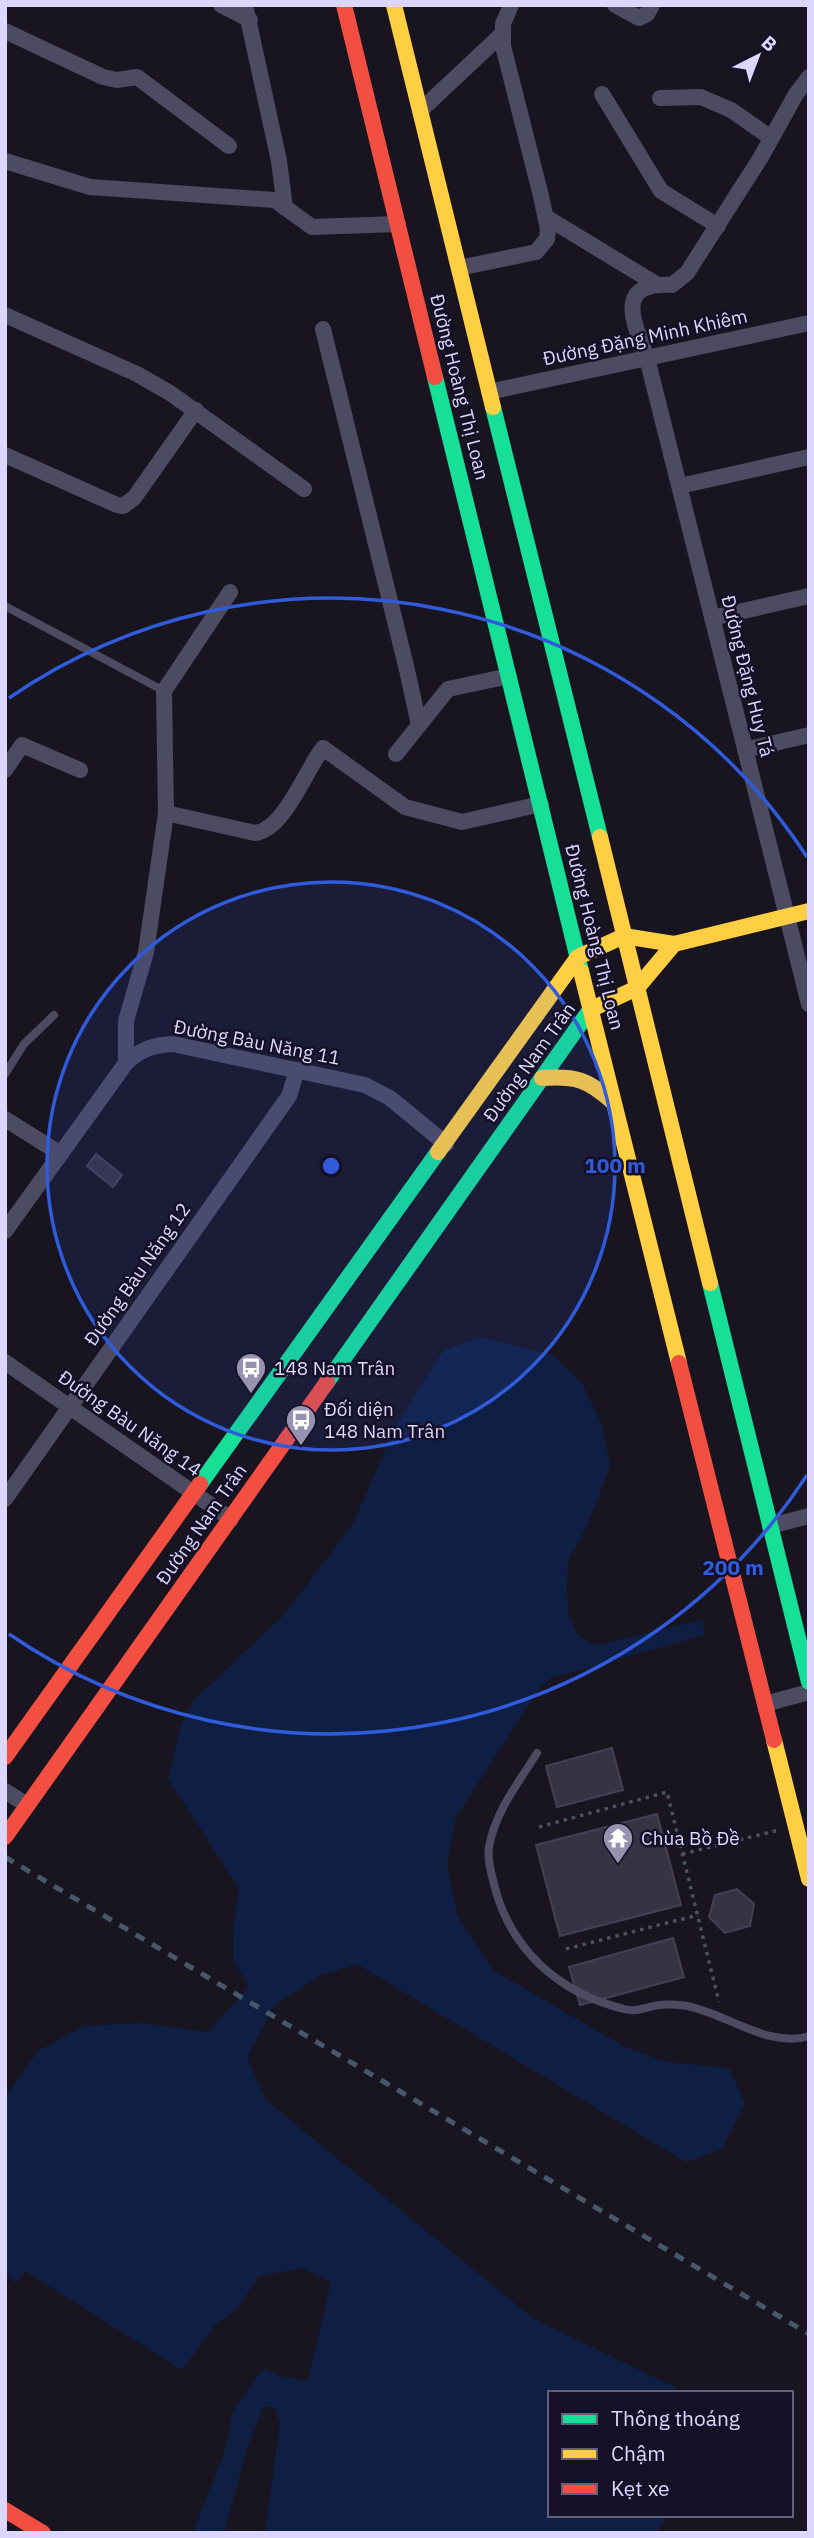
<svg xmlns="http://www.w3.org/2000/svg" width="814" height="2538" viewBox="0 0 814 2538" font-family="'IBM Plex Sans',sans-serif">
	<rect width="100%" height="100%" fill="#181521"/>
	<path fill="#0f1f44" d="M481 1337 555 1356 582 1383 603 1427 610 1467 587 1526 568 1562 567 1585 568 1612 576 1633 587 1642 599 1645 702 1620 705 1635 551 1678 539 1689 456 1817 447 1864 457 1915 494 1971 625 2047 667 2062 729 2068 745 2104 722 2149 686 2162 357 1964 321 1975 274 2006 247 2057 267 2101 534 2319 677 2388V2393H550V2515H667L657 2533H265L280 2423 274 2407H263L247 2449 224 2533H193L225 2450 233 2411 263 2369 284 2377 308 2381 331 2282 301 2268 258 2277 237 2309 216 2324 182 2370 25 2271 16 2283 5 2273V2097L38 2051 84 2026 140 2023 208 2032 249 1987 233 1960V1932L239 1888 168 1779 181 1724 194 1700 283 1616 353 1524 395 1427 443 1351Z"/>
	<g fill="#363343" stroke="#454054" stroke-width="2">
		<path d="M96 1154 122 1175 113 1187 87 1166Z"/>
		<path d="M612 1748 623 1790 557 1807 546 1766Z"/>
		<path d="M657 1814 681 1905 560 1936 536 1845Z"/>
		<path d="M737 1889 754 1904 750 1926 725 1933 709 1917 715 1895Z"/>
		<path d="M673 1938 684 1977 580 2005 569 1967Z"/>
	</g>
	<g fill="none" stroke-linecap="round" stroke-linejoin="round">
		<g stroke="#485362" stroke-width="3.5" stroke-dasharray="3.5 5" stroke-linecap="butt">
			<path d="M539 1827 667 1792 719 2002"/>
			<path d="M682 1854 779 1830"/>
			<path d="M566 1949 698 1915"/>
		</g>
		<g stroke="#4d4b61" stroke-width="8">
			<path d="M5 606 164 691"/>
			<path d="M5 1074 24 1044 54 1015"/>
			<path d="M537 1753C519 1782 495 1812 489 1847 487 1859 491 1872 494 1884 510 1950 559 1993 624 2009 638 2013 647 2006 660 2005 668 2004 679 2005 687 2006 725 2013 770 2049 809 2036"/>
		</g>
		<g stroke="#4d4b61" stroke-width="16">
			<path d="M221 5 250 20"/>
			<path d="M245 5 279 161 285 208"/>
			<path d="M615 5 639 18 647 14 652 5"/>
			<path d="M5 31 103 77 117 80 137 77 229 146"/>
			<path d="M809 77 796 94 761 157 687 273 672 285C613 282 634 323 647 358L809 1004"/>
			<path d="M602 94 661 191 718 226"/>
			<path d="M660 98 701 97 731 110 771 138"/>
			<path d="M420 111 501 35"/>
			<path d="M5 161 90 187 275 200 312 227 398 224"/>
			<path d="M546 217 656 284"/>
			<path d="M459 268 536 252 547 239 548 229 541 196 503 46V24L511 5"/>
			<path d="M5 315 137 374 170 393 304 489"/>
			<path d="M323 329 407 670 419 725"/>
			<path d="M489 392 809 323"/>
			<path d="M5 455 117 505 123 506 134 498 196 410"/>
			<path d="M680 486 809 457"/>
			<path d="M712 618 809 596"/>
			<path d="M745 750 809 735"/>
			<path d="M396 754 448 689 509 676"/>
			<path d="M5 770 22 745 80 770"/>
			<path d="M166 813 255 833C284 830 305 771 323 748L405 807 462 822 541 804"/>
			<path d="M126 1063V1021L146 952 166 813 164 691 230 592"/>
			<path d="M5 1119 61 1154"/>
			<path d="M5 1231 126 1063C141 1049 153 1045 173 1044L365 1085 390 1098 446 1144"/>
			<path d="M5 1362 231 1519"/>
			<path d="M5 1499 289 1096 297 1070"/>
			<path d="M770 1526 809 1516"/>
			<path d="M765 1704 809 1692"/>
			<path d="M5 1791 27 1805"/>
		</g>
		<g stroke="#16e098" stroke-width="16">
			<path d="M435 377 581 971"/>
			<path d="M493 407 600 837"/>
			<path d="M710 1283 809 1682"/>
			<path d="M327 1382 590 1010 596 1007"/>
			<path d="M200 1484 438 1152"/>
		</g>
		<g stroke="#ffcf43" stroke-width="16">
			<path d="M394 5 493 407"/>
			<path d="M600 837 710 1283"/>
			<path d="M581 971 679 1363"/>
			<path d="M596 1007 637 988 674 944"/>
			<path d="M542 1078C576 1076 587 1079 613 1102"/>
			<path d="M438 1152 578 957 624 936 674 944 809 911"/>
			<path d="M774 1740 809 1879"/>
		</g>
		<g stroke="#f24e42" stroke-width="16">
			<path d="M344 5 435 377"/>
			<path d="M679 1363 774 1740"/>
			<path d="M5 1757 200 1484"/>
			<path d="M5 1837 327 1382"/>
			<path d="M5 2510 43 2533"/>
		</g>
		<path stroke="#46586a" stroke-width="5" stroke-dasharray="10 9" stroke-linecap="butt" d="M5 1857 809 2334"/>
	</g>
	<circle cx="331" cy="1166" r="284" fill="#305cdc" fill-opacity=".12"/>
	<g fill="none" stroke="#305cdc" stroke-width="3.5">
		<circle cx="331" cy="1166" r="284"/>
		<path d="M807 1475A568 568 0 0 1 9 1634M9 698A568 568 0 0 1 807 857"/>
	</g>
	<defs>
		<g id="bus-pin" transform="scale(1.575)"><path d="M0 17L-7.5 6A9.5 9.5 0 1 1 7.5 6Z" fill="#9892b1" stroke="#151026"/><path d="M-5-6H5V4H4V6H2V4H-2V6H-4V4H-5ZM-3.5-4V0h7V-4ZM-3.5 1.2v1.5H-2V1.2ZM2 1.2v1.5H3.5V1.2Z" fill="#fff"/></g>
		<g id="temple-pin" transform="scale(1.575)"><path d="M0 17L-7.5 6A9.5 9.5 0 1 1 7.5 6Z" fill="#9892b1" stroke="#151026"/><path d="M0-6L5-2H3V0L6.5 2.5H4V6H1.5V3h-3V6H-4V2.5H-6.5L-3 0V-2H-5Z" fill="#fff"/></g>
	</defs>
	<g fill-rule="evenodd">
		<use href="#bus-pin" x="251" y="1368"/>
		<use href="#bus-pin" x="301" y="1420"/>
		<use href="#temple-pin" x="618" y="1838"/>
	</g>
	<g text-anchor="middle" stroke-width="5" stroke-linejoin="round" paint-order="stroke">
		<g font-size="19" fill="#ddd6fe" stroke="#151026">
			<text transform="translate(645 337) rotate(-12)" y="7">Đường Đặng Minh Khiêm</text>
			<text transform="translate(460 387) rotate(76)" y="7">Đường Hoàng Thị Loan</text>
			<text transform="translate(748 676) rotate(76)" y="7">Đường Đặng Huy Tá</text>
			<text transform="translate(595 937) rotate(76)" y="7">Đường Hoàng Thị Loan</text>
			<text transform="translate(257 1042) rotate(11)" y="7">Đường Bàu Năng 11</text>
			<text transform="translate(529 1062) rotate(-54)" y="7">Đường Nam Trân</text>
			<text transform="translate(137 1274) rotate(-55)" y="7">Đường Bàu Năng 12</text>
			<text transform="translate(130 1423) rotate(35)" y="7">Đường Bàu Năng 14</text>
			<text transform="translate(201 1524) rotate(-55)" y="7">Đường Nam Trân</text>
		</g>
		<g font-size="19" fill="#ddd6fe" stroke="#151026" text-anchor="start">
			<text x="274" y="1375">148 Nam Trân</text>
			<text x="324" y="1416">Đối diện<tspan x="324" dy="22">148 Nam Trân</tspan></text>
			<text x="641" y="1845">Chùa Bồ Đề</text>
		</g>
	</g>
	<circle cx="331" cy="1166" r="10" fill="#305cdc" stroke="#151026" stroke-width="3.5"/>
	<g font-size="21" text-anchor="middle" font-weight="bold" fill="#305cdc" stroke="#151026" stroke-width="5" stroke-linejoin="round" paint-order="stroke">
		<text x="615" y="1173">100 m</text>
		<text x="733" y="1575">200 m</text>
	</g>
	<rect width="814" height="2538" fill="none" stroke="#ddd6fe" stroke-width="14"/>
	<rect x="548" y="2391" width="245" height="126" fill="#151026" stroke="#655f7c" stroke-width="2"/>
	<rect x="562" y="2414" width="35" height="10" fill="#16e098" stroke="#655f7c" stroke-width="2"/>
	<text x="611" y="2426" font-size="21" fill="#ddd6fe">Thông thoáng</text>
	<rect x="562" y="2449" width="35" height="10" fill="#ffcf43" stroke="#655f7c" stroke-width="2"/>
	<text x="611" y="2461" font-size="21" fill="#ddd6fe">Chậm</text>
	<rect x="562" y="2484" width="35" height="10" fill="#f24e42" stroke="#655f7c" stroke-width="2"/>
	<text x="611" y="2496" font-size="21" fill="#ddd6fe">Kẹt xe</text>
	<g transform="translate(758 56) rotate(42)" stroke="#151026" stroke-width="5" paint-order="stroke">
	<path d="M0-5L12 26L0 18L-12 26Z" fill="#ddd6fe"/>
	<text y="-10" font-size="19" font-weight="bold" text-anchor="middle" fill="#ddd6fe">B</text>
	</g>
</svg>
